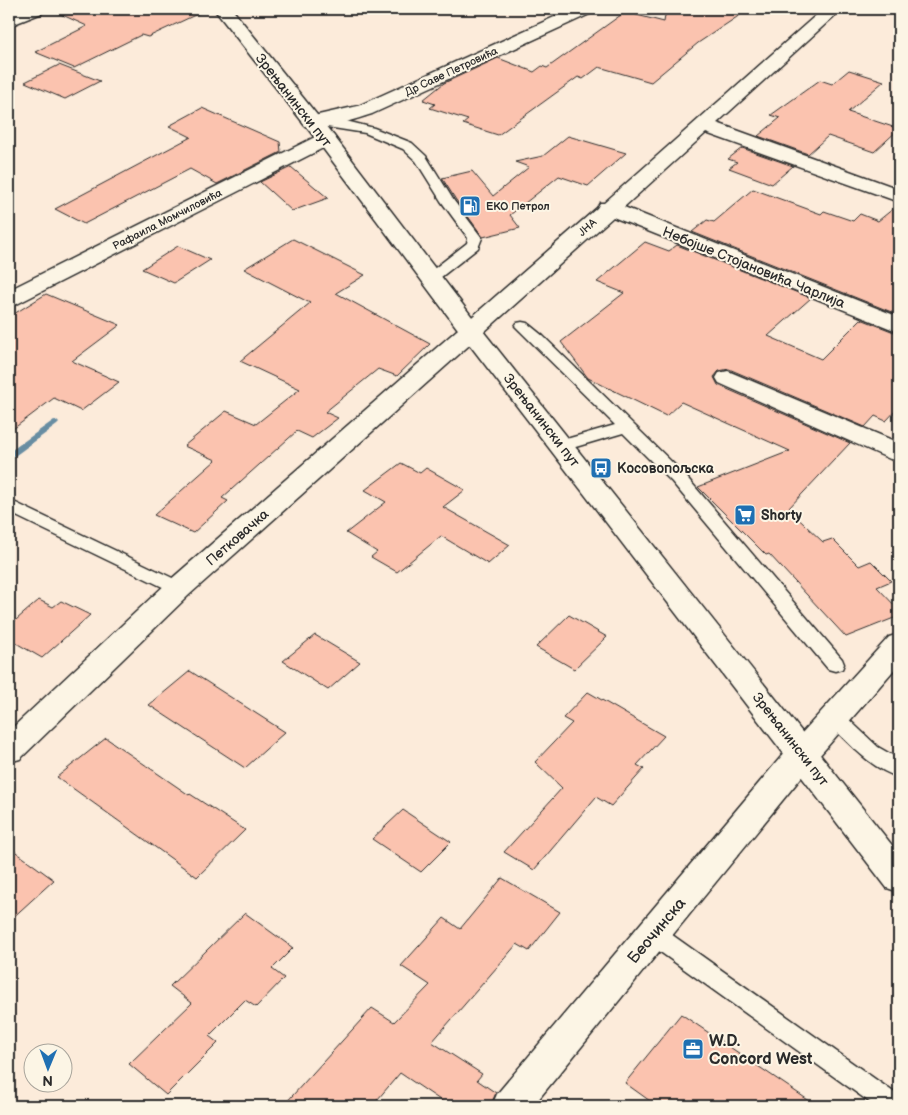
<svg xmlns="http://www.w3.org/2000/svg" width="908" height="1115" viewBox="0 0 908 1115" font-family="'Balsamiq Sans',sans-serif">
	<rect width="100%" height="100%" fill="#fcebda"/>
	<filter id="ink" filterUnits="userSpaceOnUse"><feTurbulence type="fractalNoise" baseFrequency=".02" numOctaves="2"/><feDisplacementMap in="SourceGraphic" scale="10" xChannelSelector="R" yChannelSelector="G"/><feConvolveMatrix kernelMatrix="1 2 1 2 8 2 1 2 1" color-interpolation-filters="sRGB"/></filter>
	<g filter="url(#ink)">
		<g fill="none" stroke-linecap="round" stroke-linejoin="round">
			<path fill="#688da2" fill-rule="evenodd" d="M54 420 57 421 59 423 57 425 12 458 9 459V452Z"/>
		</g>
		<g fill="#fbc3af" stroke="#2b2b2b">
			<path d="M49 9H208L148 37 141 35 74 68 35 52 87 26Z"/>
			<path d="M666 9H749L698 43 651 82 599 67 583 79 578 77 498 135 463 124 468 120 430 108 435 104 423 100 444 83 498 58 534 72 542 66 547 68 625 12 664 22Z"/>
			<path d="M59 65 100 81 65 99 25 82Z"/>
			<path d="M849 70 884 81 848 112 899 129 874 152 828 136 808 154 758 136 780 118 771 115 820 80 832 84Z"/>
			<path d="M202 108 280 142 281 152 217 184 190 169 84 224 55 209 191 137 169 126Z"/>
			<path d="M568 136 626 153 588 186 559 176 510 215 520 228 483 237 456 200 442 178 472 171 493 196 529 167 515 162 543 156Z"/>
			<path d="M742 148 793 166 772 184 729 168 737 162 728 159Z"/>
			<path d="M291 167 328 198 292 211 260 182Z"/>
			<path d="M753 189 821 214 824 211 853 221 860 214 878 221 899 204V315L692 232 707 220 714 222Z"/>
			<path d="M293 239 365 275 336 293 430 344 397 376 378 369 325 412 338 418 312 438 297 431 222 498 228 501 193 533 154 515 216 460 184 446 226 411 256 424 300 389 240 361 310 303 244 269Z"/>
			<path d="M645 242 669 251 677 245 811 298 768 336 821 359 861 319 899 334V407L886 421 875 416 865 427 729 369 719 371 714 377 718 385 850 443 788 509 823 542 832 539 859 566 871 561 891 581 877 587 899 610V616L846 637 769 554 766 555 698 487 790 451 681 402 666 416 588 378 561 342 624 293 597 282Z"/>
			<path d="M178 246 210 260 174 283 142 269Z"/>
			<path d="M46 294 120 325 72 361 119 382 81 411 54 398 9 432V317Z"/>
			<path d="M401 463 420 473 426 468 465 490 443 507 510 545 488 564 441 536 397 572 371 557 377 552 346 533 386 502 365 490Z"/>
			<path d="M39 600 53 607 61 601 90 615 42 658 9 639V626Z"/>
			<path d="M569 615 607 637 574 669 536 647Z"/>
			<path d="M315 635 360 662 328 690 283 661Z"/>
			<path d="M190 671 221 691 285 732 245 768 149 705Z"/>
			<path d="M588 692 664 736 637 765 644 769 611 806 596 797 534 870 504 852 562 788 535 762 572 723 563 718Z"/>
			<path d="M106 738 189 795 190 794 245 830 197 877 57 777Z"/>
			<path d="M403 810 451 842 421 872 372 839Z"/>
			<path d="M9 847 54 880 9 921Z"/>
			<path d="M502 878 560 912 529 951 517 944 432 1042 482 1074 477 1080 496 1093 490 1106H449L400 1073 372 1106H283L372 1008 394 1022 430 985 401 966 444 918 460 929Z"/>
			<path d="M245 913 293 948 272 969 284 978 256 1007 245 1000 209 1036 218 1043 166 1095 129 1064 192 1003 170 986Z"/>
			<path d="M681 1014 817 1106H657L625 1083Z"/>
		</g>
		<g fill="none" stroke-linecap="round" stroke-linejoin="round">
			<g stroke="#2b2b2b" stroke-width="3">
				<g id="lane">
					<path d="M318 118 342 120 374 128 412 143 426 156 454 201 482 238 478 248 436 281H426L424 278 426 275 467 243 468 238 441 201 416 161 403 149 365 133 314 125 312 122Z"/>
					<path d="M522 322 527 323 543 336 684 474 842 659 844 664 842 669 835 671 828 669 672 482 623 433 562 451 556 450 554 446 556 442 615 425 515 326 517 323Z"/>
					<path d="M16 503 185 584 188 588 185 592 179 594 173 592 10 513 9 507Z"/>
					<path d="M835 711 842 713 878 747 899 759V777C871 769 849 743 828 723L825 718 828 713Z"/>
					<path d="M653 925 661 927 899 1096V1106H875L645 941 642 934 645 927Z"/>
				</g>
			</g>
			<g stroke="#2b2b2b" stroke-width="3">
				<g id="street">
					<path d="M22 9H45L42 13 9 26V14Z"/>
					<path d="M572 9H595L592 13 372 114C352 120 325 131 305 126L302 122 305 118 358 106Z"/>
					<path d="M823 9H842L717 123 899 189V202L706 133 624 207 899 317V332L613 217 189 595 20 759 9 762V731L169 581 597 208 600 203H604Z"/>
					<path d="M326 133 333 135 336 139 333 143 17 304 9 306V290L319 135Z"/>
					<path d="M728 371 899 443V461L890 459 719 383 716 378 719 373Z"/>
					<path d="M899 634V664L813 763 533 1106H492L497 1094 791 745 889 637Z"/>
				</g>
			</g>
			<g stroke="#2b2b2b" stroke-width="3">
				<path id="secondary" d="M214 9H232L333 135 479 326 899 854V892L887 888 463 336 319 143Z"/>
			</g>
			<use href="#lane" fill="#fcf5e5" fill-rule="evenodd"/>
			<use href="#street" fill="#fcf5e5" fill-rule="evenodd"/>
			<use href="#secondary" fill="#fcf5e5" fill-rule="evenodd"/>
		</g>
	</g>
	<defs>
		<g id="fuel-square" transform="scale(1.125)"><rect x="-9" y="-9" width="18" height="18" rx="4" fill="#1f6fb2" stroke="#fcf5e5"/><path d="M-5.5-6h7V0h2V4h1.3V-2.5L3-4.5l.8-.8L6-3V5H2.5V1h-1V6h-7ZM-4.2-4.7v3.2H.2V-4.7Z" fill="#fff"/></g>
		<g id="bus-square" transform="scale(1.125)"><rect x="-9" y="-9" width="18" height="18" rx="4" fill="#1f6fb2" stroke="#fcf5e5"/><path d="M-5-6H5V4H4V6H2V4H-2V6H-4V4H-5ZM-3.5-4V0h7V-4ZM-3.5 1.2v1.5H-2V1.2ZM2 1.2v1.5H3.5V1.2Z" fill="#fff"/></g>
		<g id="supermarket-square" transform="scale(1.125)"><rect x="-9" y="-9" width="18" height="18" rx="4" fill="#1f6fb2" stroke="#fcf5e5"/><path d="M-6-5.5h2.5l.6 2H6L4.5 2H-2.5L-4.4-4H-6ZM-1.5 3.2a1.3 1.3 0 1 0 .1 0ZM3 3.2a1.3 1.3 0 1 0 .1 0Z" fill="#fff"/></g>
		<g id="office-square" transform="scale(1.125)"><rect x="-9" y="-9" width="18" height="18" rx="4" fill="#1f6fb2" stroke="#fcf5e5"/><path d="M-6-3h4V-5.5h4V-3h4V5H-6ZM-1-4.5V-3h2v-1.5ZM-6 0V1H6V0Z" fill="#fff"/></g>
	</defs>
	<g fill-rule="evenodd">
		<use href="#fuel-square" x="470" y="206"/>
		<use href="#bus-square" x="601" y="468"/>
		<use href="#supermarket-square" x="745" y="515"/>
		<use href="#office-square" x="693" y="1049"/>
	</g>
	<g text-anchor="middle" stroke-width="4" stroke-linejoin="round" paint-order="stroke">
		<g font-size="11" fill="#2b2b2b" stroke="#fcf5e5">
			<text transform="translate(451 71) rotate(-25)" y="4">Др Саве Петровића</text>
			<text transform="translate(167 219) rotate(-27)" y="4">Рафаила Момчиловића</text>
			<text transform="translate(587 227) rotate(-42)" y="4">ЈНА</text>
		</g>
		<g font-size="11" font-weight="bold" fill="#2b2b2b" stroke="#fcf5e5" text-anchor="start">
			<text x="486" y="210">ЕКО Петрол</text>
		</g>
		<g font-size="14" fill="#2b2b2b" stroke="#fcf5e5">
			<text transform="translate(294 100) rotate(52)" y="5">Зрењанински пут</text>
			<text transform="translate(754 267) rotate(22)" y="5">Небојше Стојановића Чарлија</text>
			<text transform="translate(542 420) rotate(52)" y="5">Зрењанински пут</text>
			<text transform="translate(237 537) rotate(-41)" y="5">Петковачка</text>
			<text transform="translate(791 739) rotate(52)" y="5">Зрењанински пут</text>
		</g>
		<g font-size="14" font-weight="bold" fill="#2b2b2b" stroke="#fcf5e5" text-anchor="start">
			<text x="617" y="473">Косовопољска</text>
			<text x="761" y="520">Shorty</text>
		</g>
		<g font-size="16" fill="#2b2b2b" stroke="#fcf5e5">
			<text transform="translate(656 930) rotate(-50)" y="6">Беочинска</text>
		</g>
		<g font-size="16" font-weight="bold" fill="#2b2b2b" stroke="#fcf5e5" text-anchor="start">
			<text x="709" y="1046">W.D.<tspan x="709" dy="18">Concord West</tspan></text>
		</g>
	</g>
	<rect width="908" height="1115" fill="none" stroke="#fcf5e5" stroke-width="30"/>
	<rect x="15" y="15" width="878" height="1085" fill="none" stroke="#2b2b2b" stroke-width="2" filter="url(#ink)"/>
	<g transform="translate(48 1068) rotate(181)"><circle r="24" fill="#fcf5e5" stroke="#a8a49b"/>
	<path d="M0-4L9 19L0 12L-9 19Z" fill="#1f6fb2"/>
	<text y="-8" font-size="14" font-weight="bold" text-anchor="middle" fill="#2b2b2b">N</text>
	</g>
</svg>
